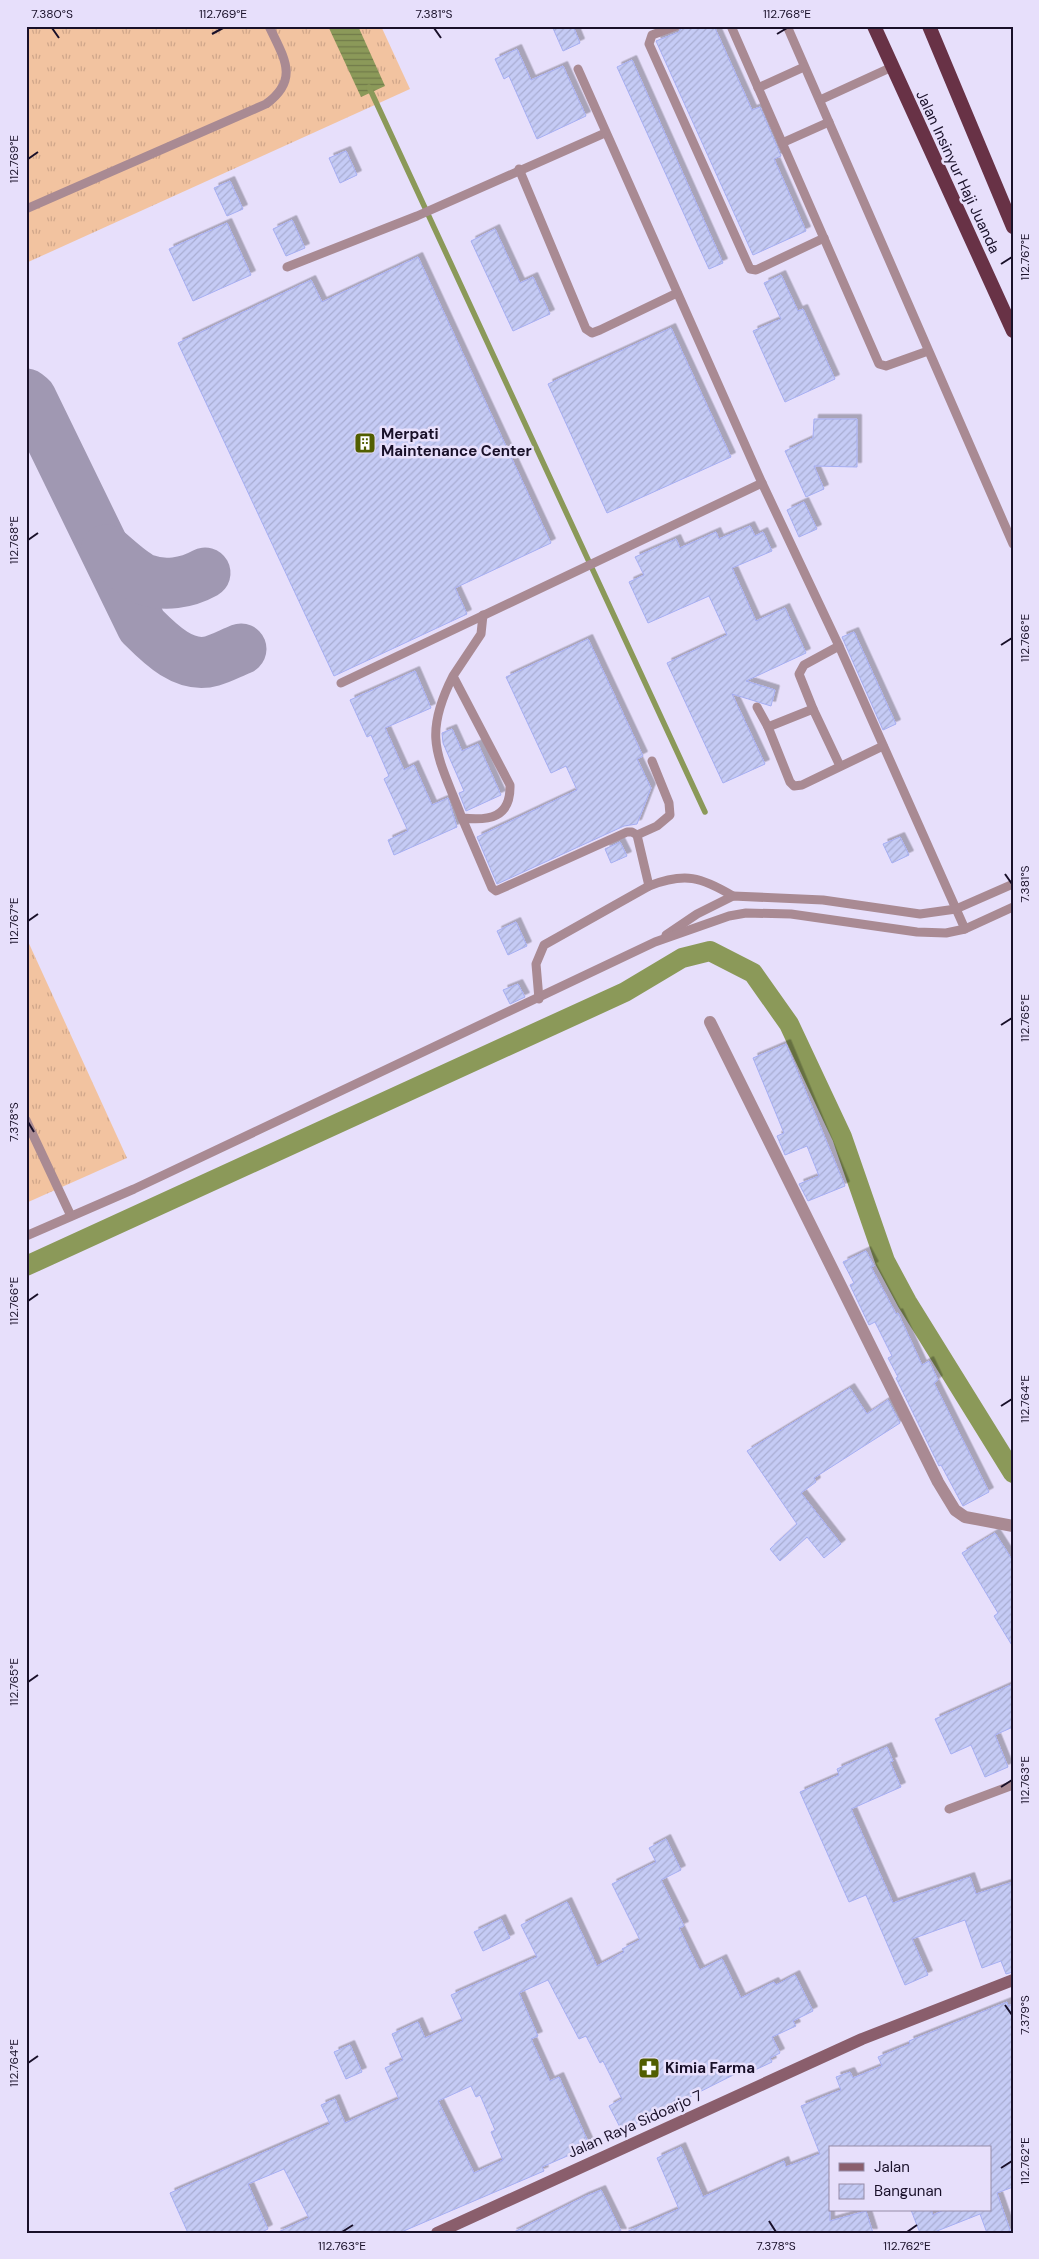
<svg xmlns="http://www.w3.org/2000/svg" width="1039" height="2259" viewBox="0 0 1039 2259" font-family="'DM Sans',sans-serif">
	<defs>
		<pattern id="grass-tufts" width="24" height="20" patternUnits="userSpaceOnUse" patternTransform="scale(1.25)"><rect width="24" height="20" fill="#f2c3a0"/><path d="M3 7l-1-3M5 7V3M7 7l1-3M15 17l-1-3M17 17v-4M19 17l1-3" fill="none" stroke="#cfa68a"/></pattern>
		<pattern id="water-rules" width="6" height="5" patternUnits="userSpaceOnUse" patternTransform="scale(1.25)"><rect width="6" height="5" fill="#8b9959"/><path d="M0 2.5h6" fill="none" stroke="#717b4a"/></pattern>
		<pattern id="building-hatch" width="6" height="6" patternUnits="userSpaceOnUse" patternTransform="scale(1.25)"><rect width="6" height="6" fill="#c5cbf5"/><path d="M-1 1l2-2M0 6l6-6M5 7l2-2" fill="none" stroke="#a9add2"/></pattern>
		<filter id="shadow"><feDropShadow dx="4.5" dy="-4.5" stdDeviation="0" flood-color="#0004"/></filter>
	</defs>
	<rect width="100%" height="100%" fill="#e7dffb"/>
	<g fill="url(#grass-tufts)">
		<path d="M26 26H381L410 89 26 263Z"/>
		<path d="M26 937 127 1158 26 1203Z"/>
	</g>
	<path fill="url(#water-rules)" d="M328 26H358L385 86 361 97Z"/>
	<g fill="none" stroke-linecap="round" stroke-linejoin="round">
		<path stroke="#8b9959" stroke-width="5.5" d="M369 87 705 812"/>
		<path stroke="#8b9959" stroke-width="20" d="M26 1266 625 992 682 958 710 951 753 973 789 1024 842 1137 885 1261 907 1302 1013 1473"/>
		<g stroke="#a098b2" stroke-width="51">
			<path d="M26 394 31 398 142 626C159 643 184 669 212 661 222 658 231 653 241 649"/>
			<path d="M106 550C117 559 131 573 144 579 164 587 187 583 205 573"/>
		</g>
	</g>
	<g fill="url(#building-hatch)" stroke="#a6aef2" fill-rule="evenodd" filter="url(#shadow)">
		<path d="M552 26H573L580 43 563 51Z"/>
		<path d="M682 26H714L752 110 760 107 781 156 774 159 806 231 753 255 656 41 679 32Z"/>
		<path d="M517 49 531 80 563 66 586 116 537 139 509 76 504 79 495 59Z"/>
		<path d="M632 60 723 263 709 269 617 67Z"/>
		<path d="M346 151 357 175 340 183 329 158Z"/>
		<path d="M230 181 243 209 227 216 214 188Z"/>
		<path d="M292 220 305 248 286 256 273 229Z"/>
		<path d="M227 223 251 275 193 301 169 249Z"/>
		<path d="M495 229 520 283 533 277 550 314 513 331 471 241Z"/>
		<path d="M418 257 551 543 455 588 467 614 334 676 178 343 311 280 322 302Z"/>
		<path d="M781 275 798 311 803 309 835 379 785 402 753 331 781 319 764 283Z"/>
		<path d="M671 328 731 457 607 513 548 384Z"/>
		<path d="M814 419H857V467L814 466 824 489 806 497 785 451 813 438Z"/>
		<path d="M804 502 817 529 799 537 787 510Z"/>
		<path d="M750 526 755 536 763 532 772 551 732 568 756 621 785 608 806 653 746 681 775 690 771 706 732 694 765 764 723 783 667 663 727 635 709 596 648 623 629 582 644 575 635 557 676 539 680 548 716 532 719 539Z"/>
		<path d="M854 632 896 724 883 730 842 637Z"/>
		<path d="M588 639 643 756 637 759 651 788 637 824 624 826 497 884 477 837 577 790 566 766 551 773 506 677Z"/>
		<path d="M415 671 431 708 385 728 404 770 414 765 432 805 448 798 457 827 394 855 388 840 408 831 384 779 389 776 371 735 367 737 350 700Z"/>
		<path d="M452 729 462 751 478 744 501 795 466 811 459 793 464 791 443 743 442 733Z"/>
		<path d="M900 837 909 855 892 863 883 844Z"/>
		<path d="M620 842 627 856 611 863 605 849Z"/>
		<path d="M516 922 527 946 508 955 497 931Z"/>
		<path d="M518 984 525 997 510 1004 503 990Z"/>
		<path d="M786 1044 845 1186 808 1201 799 1184 819 1176 807 1146 785 1155 777 1136 784 1133 753 1058Z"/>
		<path d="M866 1251 874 1266 871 1267 896 1314 898 1313 922 1365 929 1361 938 1380 934 1383 989 1492 963 1506 941 1465 939 1466 896 1378 898 1377 888 1358 892 1356 875 1322 869 1325 850 1285 854 1283 843 1262Z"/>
		<path d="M850 1388 867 1414 888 1400 900 1423 814 1478 816 1482 801 1493 841 1544 824 1558 807 1537 780 1561 770 1549 797 1524 747 1451Z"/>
		<path d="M995 1533 1013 1561V1647L994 1616 998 1613 962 1553Z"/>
		<path d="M1013 1684V1727L995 1735 1008 1767 985 1777 971 1745 951 1754 935 1719Z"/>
		<path d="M887 1747 893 1761 890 1762 901 1787 851 1809 893 1903 970 1877 976 1894 1013 1882V1972L1006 1974 1001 1961 982 1968 965 1920 912 1939 928 1975 905 1985 866 1895 849 1902 800 1792 839 1775 837 1769Z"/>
		<path d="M666 1839 681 1870 661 1880 684 1926 679 1928 698 1967 700 1970 722 1959 741 1998 774 1982 776 1985 795 1975 813 2011 793 2021 796 2026 772 2037 780 2053 770 2058 772 2062 755 2070 753 2065 622 2131 609 2106 622 2099 603 2061 600 2063 586 2036 579 2039 548 1980 519 1993 538 2036 531 2039 550 2081 559 2077 590 2146 542 2167 544 2171 399 2233H276L309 2218 284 2169 248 2184 268 2229 260 2233H188L170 2193 330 2124 321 2105 335 2099 345 2123 399 2099 385 2068 403 2060 392 2034 418 2022 425 2038 463 2021 451 1995 537 1957 521 1925 567 1902 597 1966 624 1952 622 1949 640 1940 612 1884 656 1862 649 1848ZM471 2086 476 2097 480 2095 495 2130 491 2132 503 2160 474 2173 438 2101Z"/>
		<path d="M501 1919 510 1938 483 1951 474 1932Z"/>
		<path d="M1007 2002 1008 2006 1013 2004V2187L997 2193 1011 2233H987L980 2214 932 2233H920L911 2210H931L933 2215 944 2210H990V2148H830V2221L866 2211 873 2233H624L679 2209 657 2158 681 2147 703 2197 784 2161 786 2167 820 2154 801 2106 841 2090 836 2077 850 2072 853 2078 882 2066 878 2057 910 2044 909 2041Z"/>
		<path d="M350 2045 362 2072 346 2079 334 2052Z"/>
		<path d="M601 2190 622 2233H512L584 2197Z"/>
	</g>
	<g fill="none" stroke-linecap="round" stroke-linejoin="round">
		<g stroke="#a98a93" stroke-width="9">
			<path d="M676 26 652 35 649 44 750 269 756 270 824 238"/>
			<path d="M731 26 879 364 886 366 928 351"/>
			<path d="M787 26 1013 544"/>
			<path d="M578 69 762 483 839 646 965 929"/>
			<path d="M758 88 804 67"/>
			<path d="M820 100 892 67"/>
			<path d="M782 143 829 122"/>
			<path d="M519 169 586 329 592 333 600 330 677 293"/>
			<path d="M26 209 266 104C300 79 284 58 269 26"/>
			<path d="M287 267 417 216 605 133"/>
			<path d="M453 676C421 739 439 757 462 818 489 821 511 818 510 785L453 676 481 634 483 615"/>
			<path d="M341 683 762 483"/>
			<path d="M757 707 768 727 790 782 794 786 802 785 883 746"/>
			<path d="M813 709 799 674 804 665 839 646"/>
			<path d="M768 727 813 709 840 766"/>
			<path d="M462 818 492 888 496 891 627 832H632L637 835 649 886"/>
			<path d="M637 835 657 826 670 815 669 803 652 761"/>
			<path d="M666 935 697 914 733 896 823 900 920 914 956 909 1013 884"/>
			<path d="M539 999 536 964 544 945 649 886C685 872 701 877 733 896"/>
			<path d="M26 1120 71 1216"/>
			<path d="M26 1236 134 1189 655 942 729 916 746 913 791 914 917 932 946 933 965 929 1013 907"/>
			<path d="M949 1809 1013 1785"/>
		</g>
		<path stroke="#a98a93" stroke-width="12" d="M710 1022 938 1482 955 1510 965 1517 1013 1526"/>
		<path stroke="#8a5e6c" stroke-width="12" d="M437 2233 862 2039 1013 1980"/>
		<g stroke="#683246" stroke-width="14">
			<path d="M874 26 1013 331"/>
			<path d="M929 26 1013 227"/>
		</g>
	</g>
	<path fill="none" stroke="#191029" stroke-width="2" d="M52 28 59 38M434 28 441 38M212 34 223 28M777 34 787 28M28 159 38 152M1001 264 1012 257M28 540 38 533M1001 645 1012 638M1005 874 1012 884M28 921 38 914M1001 1025 1012 1018M28 1122 34 1132M28 1301 38 1294M1001 1406 1012 1399M28 1682 38 1675M1001 1787 1012 1780M1005 2005 1012 2015M28 2063 38 2056M1001 2168 1012 2161M769 2221 776 2232M342 2232 353 2225M907 2232 917 2225"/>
	<defs>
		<g id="building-square" transform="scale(1.125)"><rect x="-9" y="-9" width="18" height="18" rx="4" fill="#515e00" stroke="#e7dffb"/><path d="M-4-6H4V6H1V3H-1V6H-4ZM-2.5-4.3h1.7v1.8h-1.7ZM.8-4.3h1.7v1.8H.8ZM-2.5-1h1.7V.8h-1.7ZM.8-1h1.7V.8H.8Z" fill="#fff"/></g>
		<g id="pharmacy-square" transform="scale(1.125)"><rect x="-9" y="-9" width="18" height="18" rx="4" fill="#515e00" stroke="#e7dffb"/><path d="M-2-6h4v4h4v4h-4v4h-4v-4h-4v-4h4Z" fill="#fff"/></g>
	</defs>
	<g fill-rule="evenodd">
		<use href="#building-square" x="365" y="443"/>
		<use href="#pharmacy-square" x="649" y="2068"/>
	</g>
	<g text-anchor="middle" stroke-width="5" stroke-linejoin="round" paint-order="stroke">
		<g font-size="15" fill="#191029" stroke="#e7dffb">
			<text transform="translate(958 172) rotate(65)" y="5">Jalan Insinyur Haji Juanda</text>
			<text transform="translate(635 2124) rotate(-24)" y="5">Jalan Raya Sidoarjo 7</text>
		</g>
		<g font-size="15" font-weight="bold" fill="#191029" stroke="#e7dffb" text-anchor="start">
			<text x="381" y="439">Merpati<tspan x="381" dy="17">Maintenance Center</tspan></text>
			<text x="665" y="2073">Kimia Farma</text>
		</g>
	</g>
	<rect width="1039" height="2259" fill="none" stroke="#e7dffb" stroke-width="55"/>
	<rect x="829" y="2146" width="162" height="65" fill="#e7dffb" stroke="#958ca7"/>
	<rect x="839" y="2163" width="25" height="8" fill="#8a5e6c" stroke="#958ca7"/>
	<text x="874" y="2172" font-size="15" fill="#191029">Jalan</text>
	<rect x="839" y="2184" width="25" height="15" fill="url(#building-hatch)" stroke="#958ca7"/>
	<text x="874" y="2196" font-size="15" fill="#191029">Bangunan</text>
	<rect x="28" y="28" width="984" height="2204" fill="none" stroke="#191029" stroke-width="2"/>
	<g font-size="12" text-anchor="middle" fill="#191029">
		<text x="52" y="18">7.380°S</text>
		<text x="223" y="18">112.769°E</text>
		<text x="434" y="18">7.381°S</text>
		<text x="787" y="18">112.768°E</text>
		<text transform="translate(14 159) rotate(-90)" y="4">112.769°E</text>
		<text transform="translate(1025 257) rotate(-90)" y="4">112.767°E</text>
		<text transform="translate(14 540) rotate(-90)" y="4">112.768°E</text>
		<text transform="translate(1025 638) rotate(-90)" y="4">112.766°E</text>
		<text transform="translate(1025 884) rotate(-90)" y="4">7.381°S</text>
		<text transform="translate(14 921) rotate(-90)" y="4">112.767°E</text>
		<text transform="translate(1025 1018) rotate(-90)" y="4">112.765°E</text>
		<text transform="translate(14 1122) rotate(-90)" y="4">7.378°S</text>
		<text transform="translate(14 1301) rotate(-90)" y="4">112.766°E</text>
		<text transform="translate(1025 1399) rotate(-90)" y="4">112.764°E</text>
		<text transform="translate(14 1682) rotate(-90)" y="4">112.765°E</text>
		<text transform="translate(1025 1780) rotate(-90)" y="4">112.763°E</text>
		<text transform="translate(1025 2015) rotate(-90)" y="4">7.379°S</text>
		<text transform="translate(14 2063) rotate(-90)" y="4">112.764°E</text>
		<text transform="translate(1025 2161) rotate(-90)" y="4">112.762°E</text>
		<text x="342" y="2250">112.763°E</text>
		<text x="776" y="2250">7.378°S</text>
		<text x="907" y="2250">112.762°E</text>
	</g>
</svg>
